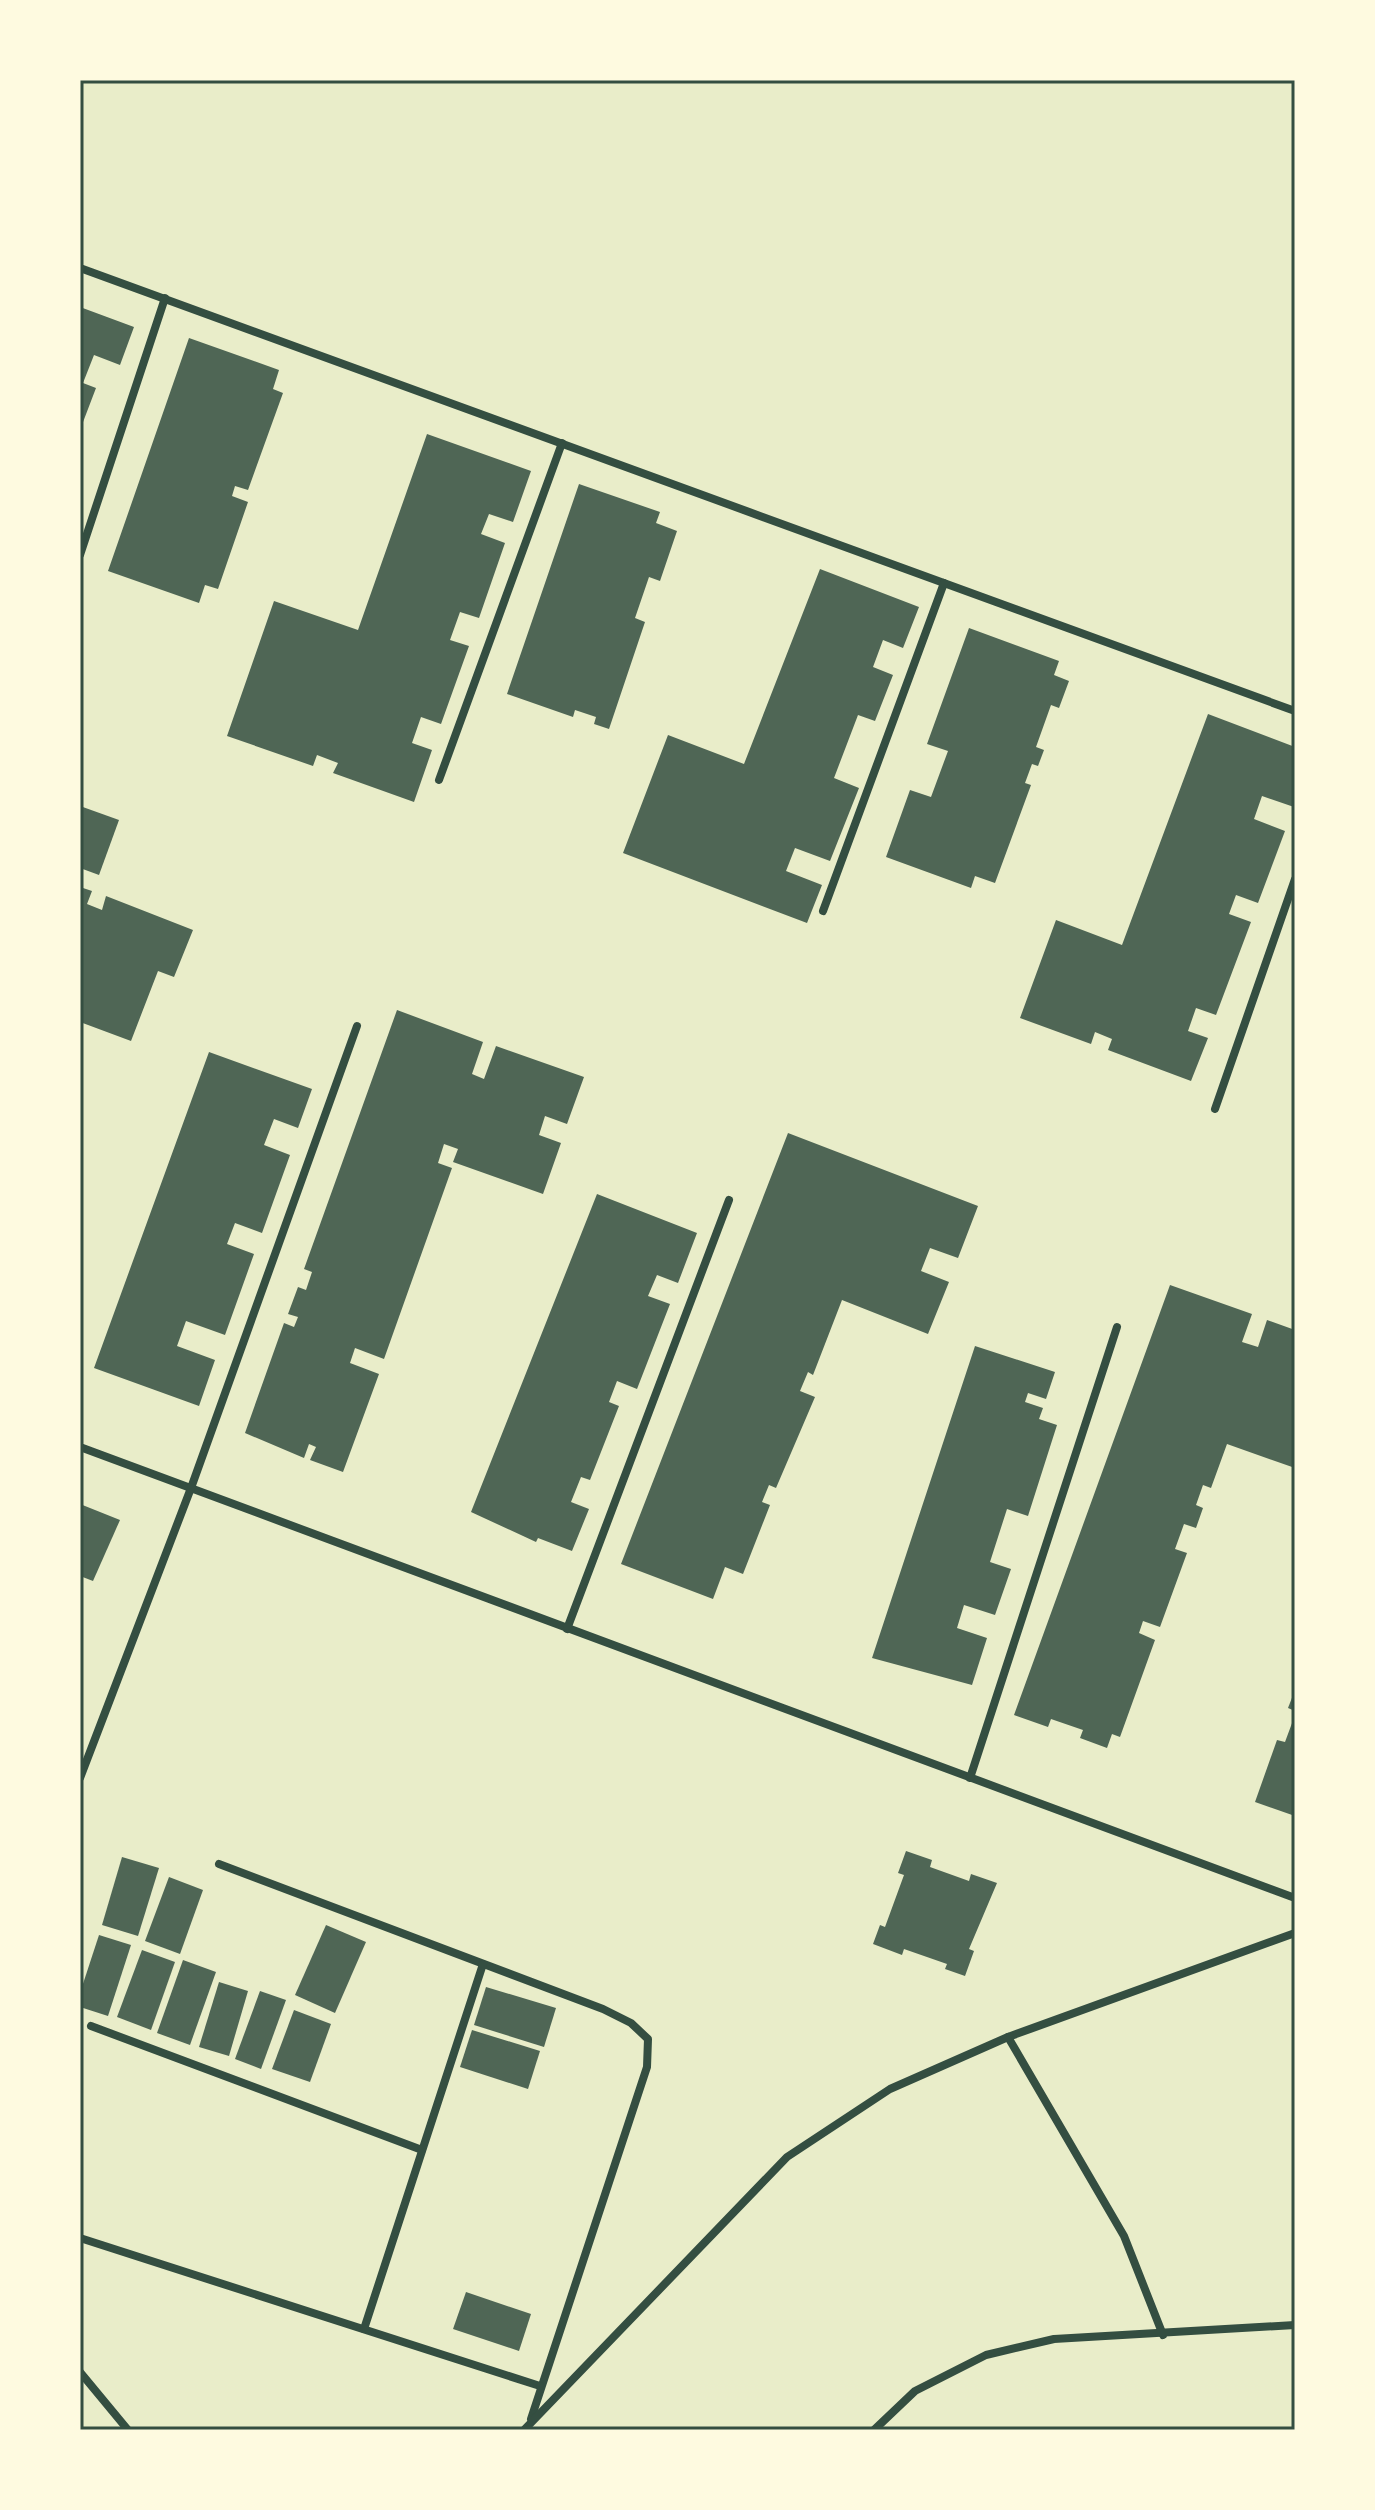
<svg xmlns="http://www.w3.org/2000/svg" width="1375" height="2510" viewBox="0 0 1375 2510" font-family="'DM Sans',sans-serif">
	<rect width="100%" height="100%" fill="#e9edc9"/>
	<g fill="#4f6655">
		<path d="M80 307 134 327 120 365 94 355 83 383 96 388 80 430Z"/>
		<path d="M189 338 279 370 273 389 283 393 248 490 235 486 232 496 248 502 218 589 205 585 199 603 108 571Z"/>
		<path d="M427 434 531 471 513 522 489 514 481 534 505 543 479 618 460 612 450 640 469 646 441 724 421 717 412 743 432 750 414 802 333 773 338 763 317 755 313 766 227 736 274 601 358 630Z"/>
		<path d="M579 484 660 512 656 523 677 531 660 581 649 577 635 618 645 622 609 729 594 724 596 717 575 710 573 717 507 694Z"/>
		<path d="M820 569 919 607 903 648 883 640 873 667 893 675 875 721 858 715 834 778 859 788 830 861 795 848 786 871 822 885 807 923 623 853 668 735 744 764Z"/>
		<path d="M969 628 1059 661 1054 675 1069 681 1059 708 1051 705 1036 747 1044 750 1038 766 1032 764 1025 783 1031 785 995 883 975 876 971 888 886 857 910 790 931 797 948 751 927 744Z"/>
		<path d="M1208 714 1295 747V804L1294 807 1262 796 1254 819 1285 831 1258 903 1236 895 1229 914 1251 922 1216 1015 1196 1008 1188 1031 1208 1038 1191 1081 1108 1050 1112 1039 1095 1032 1091 1044 1020 1018 1056 920 1122 945Z"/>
		<path d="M80 806 119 820 99 875 80 868Z"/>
		<path d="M80 887 92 891 87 904 102 910 106 896 193 930 174 977 158 971 131 1041 80 1022Z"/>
		<path d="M397 1010 483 1042 472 1074 484 1079 496 1046 584 1077 567 1124 545 1116 539 1135 561 1143 543 1194 453 1162 458 1149 444 1144 438 1163 452 1168 384 1359 355 1348 350 1363 379 1374 343 1472 310 1460 316 1447 309 1444 304 1458 245 1433 284 1323 294 1327 298 1317 288 1314 298 1287 306 1290 312 1272 304 1269Z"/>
		<path d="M209 1052 312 1089 298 1128 274 1119 264 1145 290 1155 262 1233 235 1223 227 1244 254 1254 225 1335 186 1321 177 1346 215 1360 199 1406 94 1368Z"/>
		<path d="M788 1133 978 1206 958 1258 930 1248 921 1271 949 1282 928 1334 842 1300 813 1375 808 1372 800 1391 815 1397 776 1488 769 1485 762 1502 770 1505 743 1574 725 1567 713 1599 621 1564Z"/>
		<path d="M597 1194 697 1233 678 1283 657 1275 648 1296 670 1304 637 1389 617 1381 609 1402 619 1406 590 1480 581 1477 571 1502 589 1509 572 1551 538 1538 536 1542 471 1512Z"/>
		<path d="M1170 1285 1252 1314 1242 1342 1258 1347 1267 1320 1295 1330V1468L1227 1444 1211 1488 1203 1485 1196 1505 1203 1508 1196 1528 1184 1524 1175 1549 1187 1553 1160 1627 1143 1621 1139 1633 1155 1640 1120 1737 1112 1734 1107 1748 1080 1738 1083 1730 1051 1719 1048 1727 1014 1715Z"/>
		<path d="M975 1346 1055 1372 1046 1399 1028 1393 1025 1402 1043 1408 1039 1419 1057 1425 1028 1516 1007 1509 990 1562 1011 1569 995 1615 964 1605 957 1628 987 1638 972 1685 872 1658Z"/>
		<path d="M80 1504 120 1520 93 1581 80 1576Z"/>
		<path d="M1295 1690V1711L1288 1708Z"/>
		<path d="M1295 1715V1816L1255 1802 1277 1740 1285 1742Z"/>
		<path d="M906 1851 932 1860 930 1867 969 1881 971 1874 997 1883 969 1949 974 1951 965 1976 945 1969 947 1964 904 1949 902 1955 873 1944 880 1925 885 1927 904 1875 898 1873Z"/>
		<path d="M122 1857 159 1868 138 1936 102 1925Z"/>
		<path d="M169 1877 203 1890 180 1954 145 1941Z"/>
		<path d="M326 1925 366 1942 335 2013 295 1995Z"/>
		<path d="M99 1935 131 1945 108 2016 80 2007V1993Z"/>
		<path d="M142 1950 175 1962 151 2030 117 2017Z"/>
		<path d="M183 1960 216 1972 190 2045 157 2033Z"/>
		<path d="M219 1982 248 1991 229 2056 199 2047Z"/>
		<path d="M486 1987 556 2008 544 2047 474 2025Z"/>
		<path d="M260 1991 286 2000 261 2069 235 2059Z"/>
		<path d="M294 2010 331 2024 310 2082 272 2069Z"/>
		<path d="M472 2030 540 2051 528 2089 460 2067Z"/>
		<path d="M466 2292 531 2314 519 2351 453 2329Z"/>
	</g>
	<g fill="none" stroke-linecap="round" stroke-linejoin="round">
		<g stroke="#344e41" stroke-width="8">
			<path d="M80 268 1295 711"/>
			<path d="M80 555 165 298"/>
			<path d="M439 780 562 443"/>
			<path d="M823 911 944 583"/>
			<path d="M1215 1109 1295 879"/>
			<path d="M80 1447 1295 1898"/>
			<path d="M567 1629 729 1200"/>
			<path d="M80 1778 191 1488 357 1026"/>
			<path d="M970 1778 1117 1327"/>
			<path d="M219 1864 603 2009 631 2023 648 2039 647 2067 531 2419"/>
			<path d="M91 2026 422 2150"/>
			<path d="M1008 2037 1124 2236 1163 2335"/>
			<path d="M80 2238 540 2386"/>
			<path d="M364 2329 483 1964"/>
			<path d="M80 2372 128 2430"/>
			<path d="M524 2430 787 2157 890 2089 1008 2037 1295 1933"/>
			<path d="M874 2430 915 2391 986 2355 1054 2339 1295 2325"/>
		</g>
	</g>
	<rect width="1375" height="2510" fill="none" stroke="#fefae0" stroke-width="164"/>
	<rect x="82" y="82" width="1211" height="2346" fill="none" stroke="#344e41" stroke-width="3"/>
</svg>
